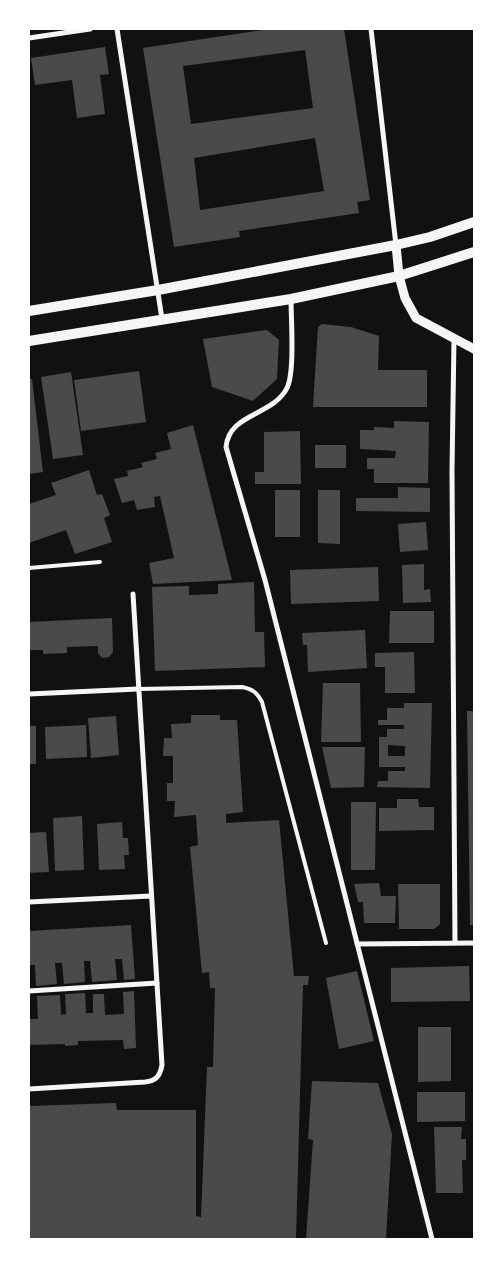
<svg xmlns="http://www.w3.org/2000/svg" width="503" height="1268" viewBox="0 0 503 1268" font-family="'Fira Sans',sans-serif">
	<rect width="100%" height="100%" fill="#111"/>
	<g fill="#4a4a4a" fill-rule="evenodd">
		<path d="M269 29H344L370 200 357 202 359 213 239 231 240 237 174 247 143 48ZM305 50 313 108 191 124 183 66ZM315 138 324 191 200 210 194 158Z"/>
		<path d="M105 47 109 74 100 75 105 114 77 118 72 80 35 85 31 58Z"/>
		<path d="M322 324 351 327 379 336 378 370H427V407H313L318 327Z"/>
		<path d="M267 330 279 340 277 379 253 401 212 387 203 339Z"/>
		<path d="M139 371 146 422 81 431 74 380Z"/>
		<path d="M71 372 83 455 53 459 41 377Z"/>
		<path d="M29 379H32L43 472 29 474Z"/>
		<path d="M394 421 429 422 428 483H374V469H367V458H395L396 451 360 449V430H374V427L394 428Z"/>
		<path d="M193 425 232 580 153 584 149 563 174 558 160 496 154 497 155 507 137 510 134 500 122 503 114 479 128 476 127 471 143 467 141 463 157 459 155 453 171 449 167 433Z"/>
		<path d="M300 431 301 484H255V472H264V432Z"/>
		<rect x="315" y="445" width="31" height="23"/>
		<path d="M89 470 97 495 102 494 110 515 104 518 112 542 75 554 66 530 29 543V504L56 495 51 483Z"/>
		<path d="M398 487 430 488V512L356 511V498H398Z"/>
		<rect x="275" y="490" width="25" height="47"/>
		<path d="M318 490H340V544L318 543Z"/>
		<path d="M426 522 428 550 400 552 398 524Z"/>
		<path d="M424 564V590L430 589 431 602 403 603 402 565Z"/>
		<path d="M378 567 379 601 291 604 290 570Z"/>
		<path d="M254 582 255 632H264L265 667 155 671 152 587 189 586V595L218 594V584Z"/>
		<path d="M390 611H434V643H389Z"/>
		<path d="M112 618 113 652 109 657 102 658 98 653V646L67 647V653L43 654V650H29V622Z"/>
		<path d="M365 630 367 668 308 672 307 645H303L302 633Z"/>
		<path d="M414 652 415 693H385V667H375V653Z"/>
		<path d="M323 683H360L361 742H321Z"/>
		<path d="M404 703H432L430 788 377 787 378 781H388V771H405V767H379V737H387V729H404V725H378V720H387V708H404ZM388 745 405 746V756H388Z"/>
		<path d="M467 711H474V925H470Z"/>
		<path d="M191 715H220V720H237L243 812 226 814V823L279 820 294 976H309L308 985H303L296 1239H29V1106L116 1103 117 1110H196V1216L201 1217 207 1067H213L215 988H210L209 972 202 973 190 847 198 845 196 815 174 817 175 801H167V783H173V756H163L164 738H172L171 724 191 723Z"/>
		<path d="M116 716 119 755 91 758 88 718Z"/>
		<path d="M86 725 87 757 46 759 45 727Z"/>
		<rect x="29" y="726" width="7" height="38"/>
		<path d="M322 747H365L364 787 331 788Z"/>
		<path d="M397 799H418L419 807H434V830L379 831V808H397Z"/>
		<path d="M351 802H376L375 870H351Z"/>
		<path d="M82 816 84 870 55 871 53 818Z"/>
		<path d="M122 822 123 838H128L129 855H124L125 869 99 870 97 824Z"/>
		<path d="M46 832 49 872 29 873V833Z"/>
		<path d="M379 883 381 896H396L395 923H364L363 902H358L354 884Z"/>
		<path d="M398 884H440V924L434 929H399Z"/>
		<path d="M131 925 135 979 124 980 122 959H115L117 980 92 982 90 961H84L85 982 64 984 62 963H55L57 984 36 986 35 965H29V931Z"/>
		<path d="M469 966 470 1001 391 1002V968Z"/>
		<path d="M357 971 374 1041 339 1049 326 978Z"/>
		<path d="M134 991 136 1048 124 1049 123 1040 78 1041V1045L65 1046V1044L29 1045V1019H38L37 996 60 995 61 1015 66 1014 65 994 85 993 86 1013H93V994H104L105 1015 124 1014 123 992Z"/>
		<path d="M418 1027H451V1081L418 1082Z"/>
		<path d="M312 1081 378 1083 392 1134 386 1239H306L313 1140 308 1139Z"/>
		<path d="M417 1092H465V1121L417 1122Z"/>
		<path d="M434 1127H462L461 1139H466V1160H462L463 1193H436Z"/>
	</g>
	<g fill="none" stroke-linecap="round" stroke-linejoin="round">
		<g stroke="#f5f5f5" stroke-width="4">
			<path d="M29 568 100 562"/>
			<path d="M138 689 242 687C252 689 257 692 262 702L326 943"/>
		</g>
		<g stroke="#f5f5f5" stroke-width="5">
			<path d="M117 29 162 319"/>
			<path d="M371 29 396 245"/>
			<path d="M29 38 90 29"/>
			<path d="M291 299C291 319 295 372 287 388 273 416 229 413 226 447L265 580 432 1239"/>
			<path d="M454 339 452 470 455 943"/>
			<path d="M29 694 138 689"/>
			<path d="M29 902 151 896"/>
			<path d="M357 944 474 943"/>
			<path d="M29 991 157 983"/>
			<path d="M29 1089 145 1082C156 1081 160 1076 162 1065L133 594"/>
		</g>
		<path stroke="#f5f5f5" stroke-width="9" d="M396 245 399 276 405 298 416 318 474 349"/>
		<g stroke="#f5f5f5" stroke-width="10">
			<path d="M29 311 158 290 396 245 430 237 474 222"/>
			<path d="M29 341 291 299 399 276 474 252"/>
		</g>
	</g>
	<rect width="503" height="1268" fill="none" stroke="#ffffff" stroke-width="60"/>
</svg>
